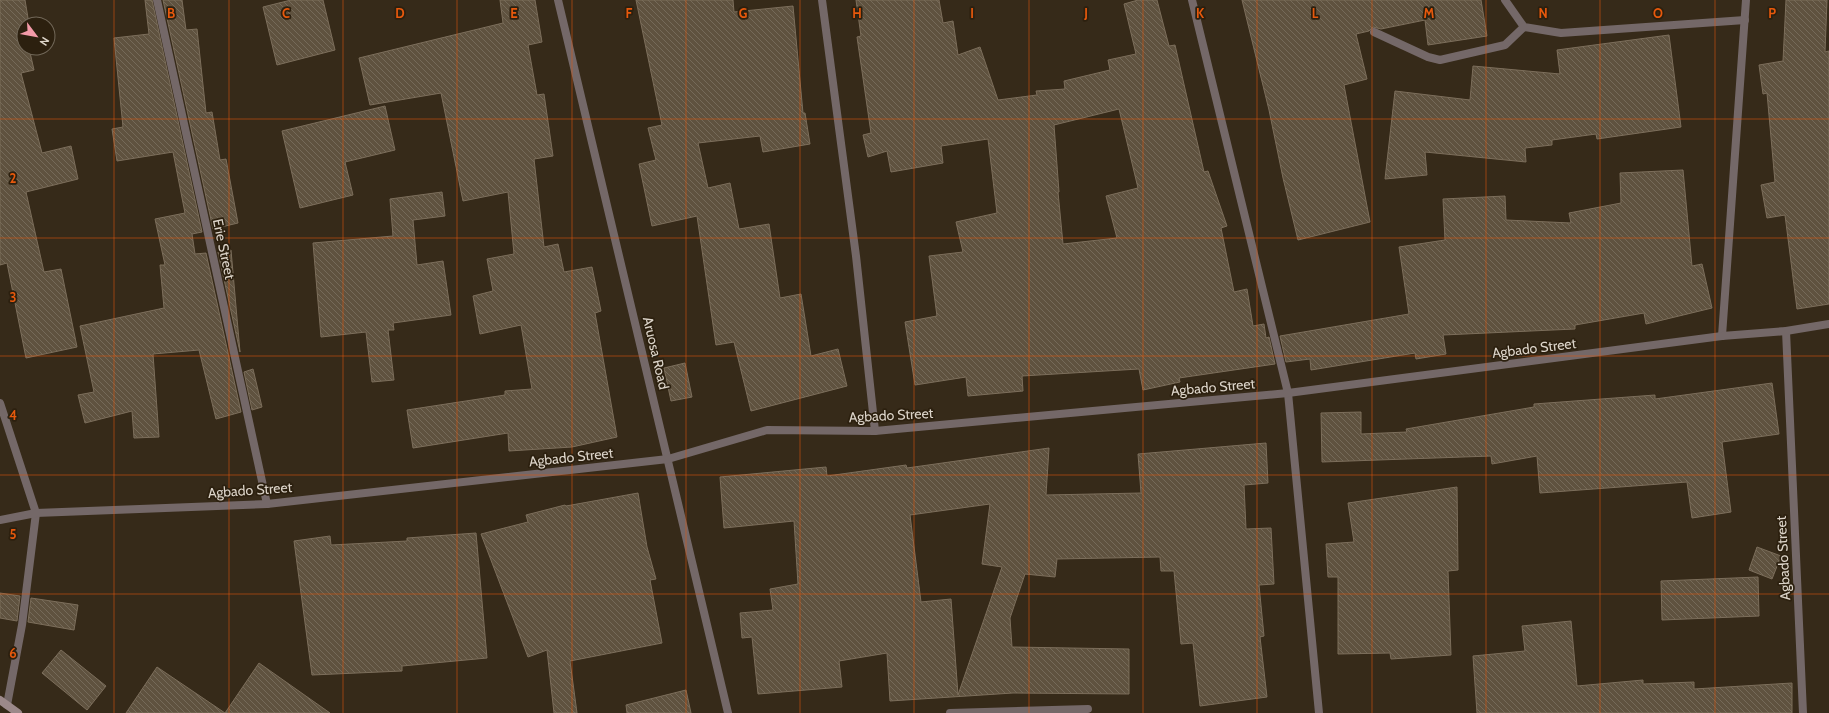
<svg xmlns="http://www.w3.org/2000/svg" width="1829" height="713" viewBox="0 0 1829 713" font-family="Cabin,sans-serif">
	<defs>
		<pattern id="building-back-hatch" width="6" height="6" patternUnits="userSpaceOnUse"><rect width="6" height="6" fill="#5f523f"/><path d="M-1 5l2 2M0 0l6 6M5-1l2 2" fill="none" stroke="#756a59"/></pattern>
	</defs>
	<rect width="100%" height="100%" fill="#362a19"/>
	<g fill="url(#building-back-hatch)" stroke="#7c6e5b" fill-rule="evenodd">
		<path d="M0 0H25L29 24H23L24 48H29L34 70 21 73 42 153 71 146 78 179 26 192 44 272 61 269 77 347 26 358 7 263 0 265Z"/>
		<path d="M145 0H152L202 232 192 234 195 254 206 253 241 412 216 419 199 350 153 354 159 437 134 438 132 411 85 423 78 395 94 392 80 326 164 308 160 265H165L155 219 185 213 173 152 117 161 112 129 123 127 114 38 149 34Z"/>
		<path d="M163 0H182L186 30 197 29 206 113 212 112 220 160 226 159 238 223 213 229Z"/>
		<path d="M291 0H323L335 50 277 65 263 7Z"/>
		<path d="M500 0H535L542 42 528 45 537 95 544 94 553 156 534 159 544 247 558 244 564 272 592 267 601 311 595 313 617 437 572 447 509 451 508 433 413 448 407 410 505 395V391L532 389 521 325 480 334 473 296 493 291 487 259 514 254 508 192 463 201 441 93 370 105 359 58 503 23Z"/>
		<path d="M636 0H733L734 12 793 6 803 113H805L810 144 763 152 760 136 698 143 708 188 730 183 739 229 769 224 780 298 801 294 811 356 838 349 847 386 751 411 734 342 716 345 697 216 652 226 639 164 656 160 648 128 662 125Z"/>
		<path d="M856 0H939L943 23 953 21 958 55 980 47 998 100 1037 95 1036 91 1065 89 1064 81 1110 70 1108 60 1136 54 1124 4 1138 0H1157L1169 46 1175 45 1204 172 1208 171 1227 226 1221 228 1234 292 1247 289 1253 326 1264 324 1266 338 1269 337 1275 364 1179 378 1180 382 1143 390 1139 369 1022 376 1023 391 968 396 966 377 915 385 905 322 937 316 929 256 963 252 956 222 997 213 988 139 941 146 943 163 891 172 887 151 868 157 863 135 871 133 857 37 861 36ZM1119 109 1138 188 1106 196 1117 238 1063 244 1058 192H1059L1054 125Z"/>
		<path d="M1242 0H1481L1487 36 1428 45 1425 20 1381 29 1373 27 1369 31 1356 34 1367 79 1344 85 1370 222 1298 240 1283 178 1269 110Z"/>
		<path d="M1786 0H1827L1825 52 1829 51V304L1797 309 1785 215 1767 218 1761 185 1775 182 1767 93 1763 94 1759 65 1783 61Z"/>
		<path d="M1669 35 1681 127 1597 139 1596 134 1552 140V145L1525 148 1526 162 1425 152 1427 175 1385 179 1395 91 1470 100 1473 66 1560 74 1557 50Z"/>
		<path d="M385 106 395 150 345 162 353 195 300 208 282 131Z"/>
		<path d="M1683 170 1692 266 1702 264 1712 308 1646 324 1644 313 1575 325V329L1443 335 1446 354 1416 359 1415 353 1311 370 1310 359 1286 362 1280 336 1409 314 1399 247 1445 240 1443 199 1505 196 1506 220 1571 223 1569 213 1621 203 1620 173Z"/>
		<path d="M442 192 445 216 413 220 417 265 443 261 451 315 393 323 394 330H388L394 380 372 382 366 332 321 337 313 243 393 236 390 199Z"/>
		<path d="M231 250 240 352 218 252Z"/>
		<path d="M685 363 692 397 671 401 664 368Z"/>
		<path d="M253 369 262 407 252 410 244 372Z"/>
		<path d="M1772 383 1779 434 1722 442 1731 512 1692 518 1687 482 1540 493 1537 456 1492 464 1491 456 1322 462 1321 413 1361 412V434L1407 432 1406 429 1534 407V404L1655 395V399Z"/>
		<path d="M1266 443 1268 483 1244 485 1246 529 1271 528 1274 584 1259 585 1264 636 1260 637 1267 697 1200 706 1193 643 1181 644 1174 571H1161L1160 557 1057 559 1055 577 1025 574 1010 618 1012 647 1129 649V694L1013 693 890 701 887 653 839 661 842 687 758 694 752 637 742 638 740 613 773 610 770 589 798 584 794 521 724 528 720 477 826 467 827 476 906 465 907 468 1049 448 1046 495 1141 493 1138 454ZM990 504 982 564 1002 567 958 695 951 599 921 602 910 515Z"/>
		<path d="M1457 487 1458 570 1448 571 1451 655 1391 659 1390 653 1338 654V577H1328L1326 544 1354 542 1348 503Z"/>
		<path d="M638 493 647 547 656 579 650 580 662 643 570 661 577 713H554L547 650 528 657 481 534 528 522 526 515 565 505 566 506Z"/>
		<path d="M476 533 487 658 402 666V671L312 675 294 541 330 536 331 545 407 541V538Z"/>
		<path d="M1757 547 1781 556 1772 579 1749 570Z"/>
		<path d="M1758 577 1759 616 1662 620 1661 581Z"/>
		<path d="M0 593 20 596 17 621 0 618Z"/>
		<path d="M31 598 78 605 74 630 28 622Z"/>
		<path d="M1571 621 1577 686 1643 680V684L1694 682V689L1792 683V713H1477L1473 656 1525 651 1522 626Z"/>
		<path d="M61 650 106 686 87 710 42 673Z"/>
		<path d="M259 663 330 713H126L157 667 225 713Z"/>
		<path d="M686 690 691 713H627L626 705Z"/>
	</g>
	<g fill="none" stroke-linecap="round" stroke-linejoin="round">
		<path stroke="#746868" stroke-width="8" d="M7 705 22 625 36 513"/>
		<g stroke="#746868" stroke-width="8">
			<path d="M157 0 267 504"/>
			<path d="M558 0 728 713"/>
			<path d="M822 0 856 256 875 431"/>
			<path d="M1192 0 1288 393 1319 713"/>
			<path d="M1505 0 1524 27 1561 33 1745 20"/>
			<path d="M1374 32 1428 57 1440 60 1505 45 1524 27"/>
			<path d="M1786 331 1803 713"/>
			<path d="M1722 336 1746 0"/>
			<path d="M0 403 36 513"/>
			<path d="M0 520 36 513 267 504 668 459 767 430 875 431 1288 393 1722 336 1786 331 1829 324"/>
			<path d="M950 713 1088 709"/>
		</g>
		<path stroke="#9c898a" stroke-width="8" d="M0 700 18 713"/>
	</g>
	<path fill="none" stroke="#e8590c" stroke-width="1" stroke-opacity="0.55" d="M114 0V713M229 0V713M343 0V713M457 0V713M572 0V713M686 0V713M800 0V713M914 0V713M1029 0V713M1143 0V713M1257 0V713M1372 0V713M1486 0V713M1600 0V713M1715 0V713M0 119H1829M0 238H1829M0 356H1829M0 475H1829M0 594H1829"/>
	<g text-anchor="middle" stroke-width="3.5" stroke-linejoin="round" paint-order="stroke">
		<g font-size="14" fill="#dcd4c9" stroke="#2c200f">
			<text transform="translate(224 249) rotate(78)" y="5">Erie Street</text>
			<text transform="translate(1534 348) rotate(-7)" y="5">Agbado Street</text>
			<text transform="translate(656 353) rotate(77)" y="5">Aruosa Road</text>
			<text transform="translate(1213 387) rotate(-5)" y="5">Agbado Street</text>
			<text transform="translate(891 415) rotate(-3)" y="5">Agbado Street</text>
			<text transform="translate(571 457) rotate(-6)" y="5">Agbado Street</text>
			<text transform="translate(250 490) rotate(-4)" y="5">Agbado Street</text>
			<text transform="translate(1783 558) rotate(-93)" y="5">Agbado Street</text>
		</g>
	</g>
	<g font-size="13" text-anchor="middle" font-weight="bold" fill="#e8590c" stroke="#2c200f" stroke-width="3.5" stroke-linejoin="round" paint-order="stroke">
		<text x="171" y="18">B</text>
		<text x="286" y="18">C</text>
		<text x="400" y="18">D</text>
		<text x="514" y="18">E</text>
		<text x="629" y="18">F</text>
		<text x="743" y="18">G</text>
		<text x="857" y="18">H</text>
		<text x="972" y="18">I</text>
		<text x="1086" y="18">J</text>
		<text x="1200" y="18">K</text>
		<text x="1315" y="18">L</text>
		<text x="1429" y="18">M</text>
		<text x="1543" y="18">N</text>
		<text x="1658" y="18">O</text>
		<text x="1772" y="18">P</text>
		<text x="13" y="183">2</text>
		<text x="13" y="302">3</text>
		<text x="13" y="420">4</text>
		<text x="13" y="539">5</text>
		<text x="13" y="658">6</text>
	</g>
	<g transform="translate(36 36) rotate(122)"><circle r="19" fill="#2c200f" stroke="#726859"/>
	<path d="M0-3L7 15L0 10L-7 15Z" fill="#f39aa8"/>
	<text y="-6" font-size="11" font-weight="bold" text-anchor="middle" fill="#dcd4c9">N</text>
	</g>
</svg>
